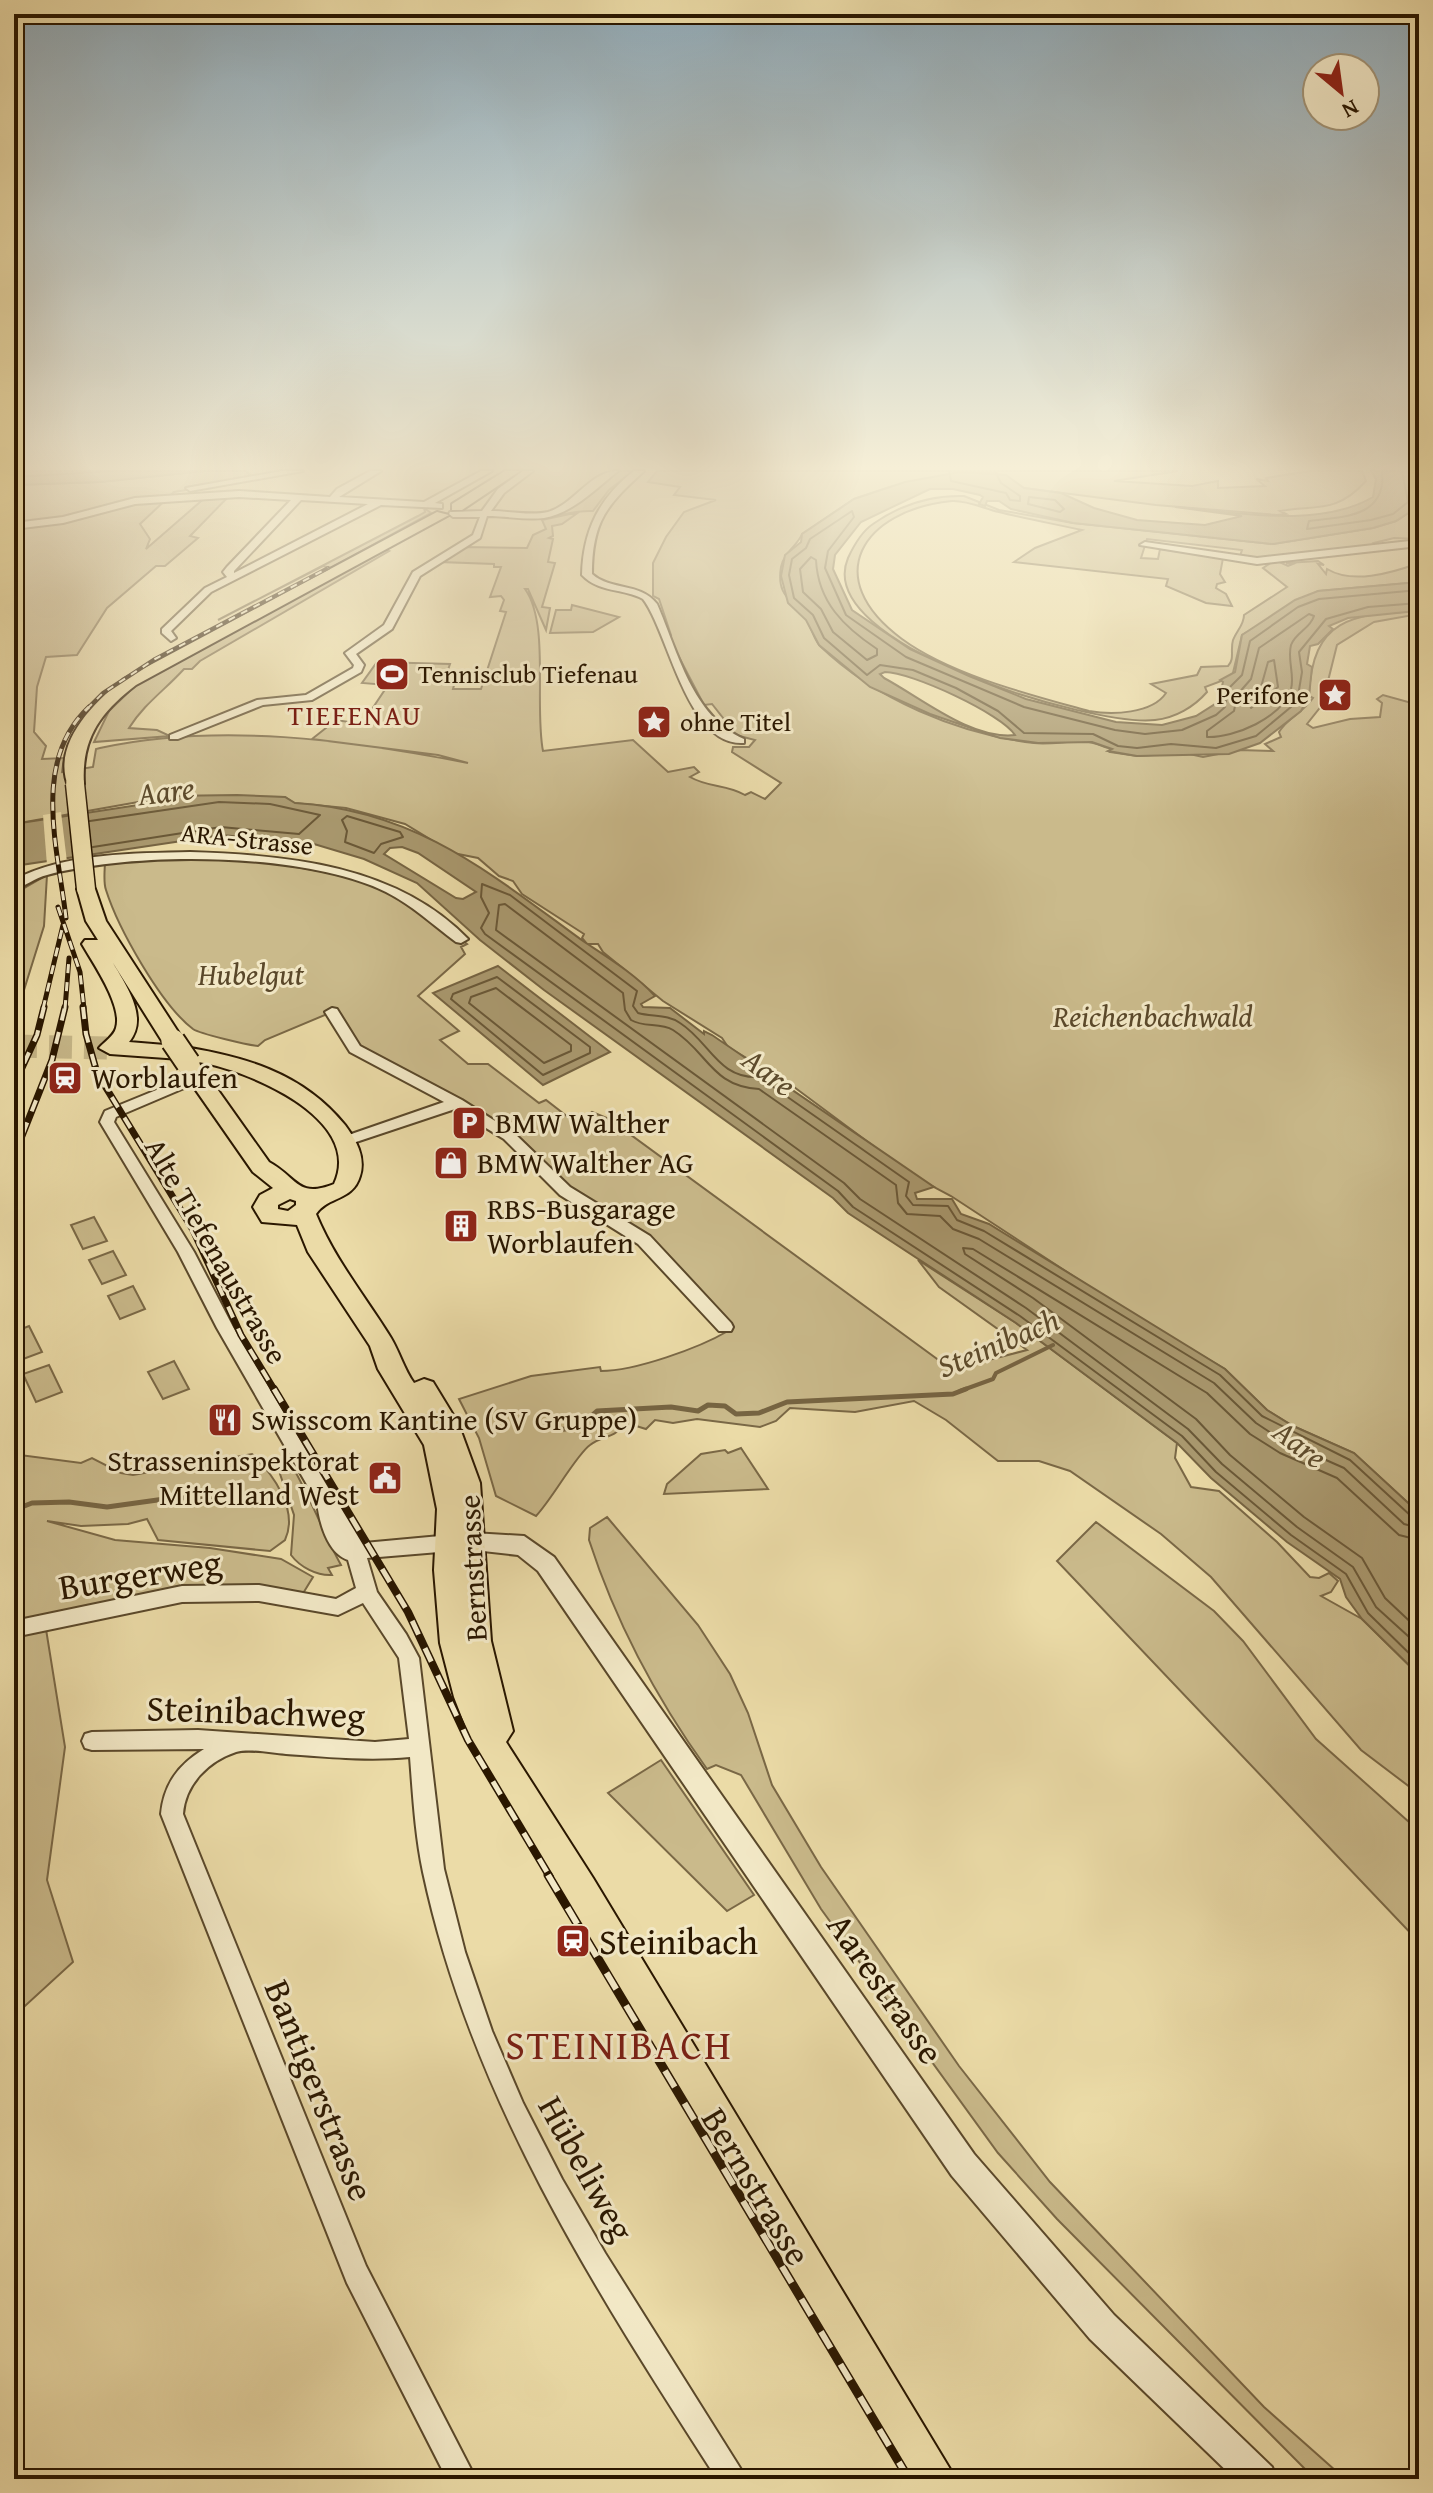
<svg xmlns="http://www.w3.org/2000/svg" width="1433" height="2493" viewBox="0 0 1433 2493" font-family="'Gentium Book Plus',serif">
	<rect width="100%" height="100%" fill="#ebdba7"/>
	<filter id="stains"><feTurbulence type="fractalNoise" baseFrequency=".0025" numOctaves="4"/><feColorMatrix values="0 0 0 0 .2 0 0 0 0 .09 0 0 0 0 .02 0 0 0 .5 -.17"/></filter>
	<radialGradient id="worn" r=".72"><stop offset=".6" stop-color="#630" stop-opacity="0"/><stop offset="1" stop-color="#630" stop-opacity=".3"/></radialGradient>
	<g fill="#caba8b" stroke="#7a6846" stroke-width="2">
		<path d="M204 471H246L255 479 174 492 140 524 150 539 146 549 207 496 230 495 190 536 198 538 165 566H156L107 608 77 655 46 657 37 687 34 732 46 746 42 759 64 758 62 772 93 767 96 749 100 748C219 722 349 740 468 763L438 755 312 739 336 720 362 724 388 685 362 683 377 662 450 664 445 679 455 682 453 689H481L506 612 500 611 504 600 501 596 490 597 501 567H494V564L441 562 465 547 527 548 533 535 546 529 542 520 579 512 562 524 552 526 553 536 549 538 553 539 548 562 555 563 542 607 550 608 546 630 528 589H525C550 624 534 705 543 751L633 740 668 772 694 767 699 772 690 777C709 788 726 784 745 795L751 792 765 799 781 783 732 752 733 747H749L755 740 732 734 716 720 723 718 712 704 704 705 668 636 671 635 659 599 653 596V563L666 537 684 512 716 500 674 495 680 487 648 482 657 471H1178L1114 481 1192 486 1218 481V488L1265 486 1256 479 1268 481 1266 478 1310 471H1362L1366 481C1337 513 1318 505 1280 511L1286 514 1277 515 1156 505 1024 488 997 473 960 472 890 487 854 499 802 534C798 545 784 552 781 567 776 597 793 600 806 619 811 626 814 640 820 646 875 699 958 734 1034 743 1052 745 1071 740 1089 742 1096 743 1104 747 1112 749L1110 752 1137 756 1185 753 1203 757 1239 750 1273 751 1265 744 1281 737 1279 732C1288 717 1303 713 1313 698L1309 696C1312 618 1352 614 1419 611V614L1374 622 1337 645 1322 705 1307 724 1313 728 1350 719 1380 717 1382 703 1377 699 1383 695 1419 705V1513L1354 1453 1293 1426 1267 1410 1225 1369 1128 1312 951 1196 915 1177 790 1084 728 1047 722 1038 663 1001 603 952 598 944H587L582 938 584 934 522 894 513 881 499 876 478 858 453 853 405 824 346 808 294 803 285 797 172 796 14 824V485L100 482Z"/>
		<path d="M619 471H633L609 490 593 511C573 510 563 516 545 517L563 512Z"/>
		<path d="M964 496 999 510 1073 523 1273 544 1373 528 1396 521 1416 508 1415 498 1419 499V530L1414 533 1419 539 1394 538 1374 543 1379 546 1247 559 1240 556 1242 550 1147 539 1141 558 1158 559 1160 549 1223 558 1220 574 1225 582 1217 584 1216 588 1226 594 1232 606 1206 603 1166 586 1168 579 1014 562 1035 548 1082 530C1055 524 1026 519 999 512 985 509 967 500 952 501 862 510 819 578 902 639 951 675 1031 695 1089 711 1112 715 1152 714 1166 693L1151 684 1197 675 1201 667 1228 666C1235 659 1230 650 1233 640 1237 630 1244 625 1244 615L1287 587 1263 568 1275 560 1288 566 1293 564 1286 563 1318 561 1324 565 1318 564 1326 574 1327 569C1352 584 1389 574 1419 563V582L1318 591 1242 635 1232 677 1205 687 1207 692C1194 707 1175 718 1155 720 1094 727 811 645 848 558 854 545 861 532 873 524 900 505 931 495 964 496Z"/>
		<path d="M424 508 431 513 331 568 323 566 218 620 418 516 425 512Z"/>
		<path d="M382 549 389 551 200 661 192 669H184C165 690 144 704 129 728L157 730 170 736 94 742 109 711 138 683Z"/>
		<path d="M572 605 619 617 593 632 550 633 556 610H571Z"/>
		<path d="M196 854C267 863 341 867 406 900 428 911 447 929 467 944L461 947 465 954 418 996 459 1031 440 1040 468 1064H488L539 1103 546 1100 577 1124 592 1112 609 1119 944 1364 981 1362 1027 1350 939 1287 918 1260 1016 1323 1177 1443 1175 1458 1191 1487 1219 1491 1277 1542 1310 1577 1319 1578 1329 1573 1338 1581 1331 1592 1321 1596 1362 1619 1419 1675V1794L1361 1750 1211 1577 1161 1534 1070 1471 1039 1461H998L946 1420 914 1401 855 1412 790 1408 776 1421 760 1427 697 1419 673 1423 655 1420 646 1429 633 1425 622 1427C614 1438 601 1436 590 1445 576 1455 553 1498 536 1516L496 1496 479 1438 459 1399 531 1376 600 1367 601 1371C635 1371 699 1348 728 1331L657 1252 587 1207 527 1150 355 1049 332 1012 265 1040 258 1046C248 1045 200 1034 193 1029 161 1005 118 928 106 890 103 882 105 869 105 860Z"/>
		<path d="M47 875 44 926 14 1022V894Z"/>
		<path d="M94 1217 107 1241 83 1249 71 1225Z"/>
		<path d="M113 1251 126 1275 102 1284 89 1260Z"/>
		<path d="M133 1286 145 1309 120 1319 108 1296Z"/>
		<path d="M29 1326 42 1352 15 1362 14 1332Z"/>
		<path d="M174 1361 189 1389 163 1399 148 1372Z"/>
		<path d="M49 1365 62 1392 36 1402 23 1374Z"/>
		<path d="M741 1448 768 1489 664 1494 667 1484 701 1454 725 1450 728 1453Z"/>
		<path d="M252 1454C273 1474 299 1510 285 1540L270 1551 158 1540 147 1519 128 1524 81 1526 47 1521 115 1540 210 1548 281 1559 313 1577 302 1595 260 1588 14 1625V1457L20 1455 81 1463 92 1458 121 1473 133 1475Z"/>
		<path d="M292 1466C311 1498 323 1533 341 1565L328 1568 332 1575C317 1576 300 1567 291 1555L294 1515 280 1474 281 1468Z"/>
		<path d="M607 1517 698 1625 730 1674 748 1713 772 1785 821 1867 959 2066 1050 2182 1264 2407 1345 2479H1316L1305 2469 1057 2219 998 2153 821 1909 741 1775 716 1765 707 1769C656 1698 616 1623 589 1540L590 1528Z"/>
		<path d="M1096 1522 1214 1611 1243 1641 1316 1739 1419 1831V1942L1057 1561Z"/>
		<path d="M45 1623 65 1747 47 1880 73 1962 14 2016V1629Z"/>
		<path d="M661 1760 754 1895 727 1911 608 1793Z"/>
	</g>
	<g fill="#a9986e" stroke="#766442" stroke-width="2" fill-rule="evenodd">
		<path d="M14 471H204L100 482 14 485Z"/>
		<path d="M1371 471H1410L1416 508 1396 521 1373 528 1273 544 1073 523 1011 509 999 501H987L985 506 979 504 983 497 980 495 953 489H930L861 522 835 555 833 569 852 610 910 649 969 676 1026 699 1116 722 1162 725 1196 716 1218 702 1223 682 1220 680 1235 672 1242 635 1295 600 1318 591 1419 582 1416 611 1348 618 1329 626 1333 629 1318 644 1310 646 1307 664 1312 667 1309 696 1301 711 1260 743 1229 754 1137 756 1108 751 1112 749 1092 742 1038 743 1000 738 930 714 870 687 819 645 806 620 788 603 781 576 785 555 801 542 802 534 854 499 905 482 960 472 1006 475 1024 488 1061 493 1094 508 1137 520 1205 525 1242 516 1175 507C1234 512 1319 529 1373 497L1376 479ZM885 672C911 672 1002 714 1015 735 971 740 920 697 884 678L880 674Z"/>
		<path d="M237 795 285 797 295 803C417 810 492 875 583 941 607 957 635 974 655 996L641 1004 643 1007 670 1008 704 1034V1031L712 1035 934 1187 915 1193 917 1199H952L961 1214 989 1224 1225 1369 1267 1410 1293 1426 1354 1453 1419 1513V1675L1362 1619 1346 1597 1340 1579 1287 1542 1211 1478 1177 1443 1016 1323 848 1213 833 1198 544 990 480 940 417 883 364 859 314 844 222 835 14 866V824L138 805 167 796ZM402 847 418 853 476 892 463 899 456 898 384 854 390 848Z"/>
		<path d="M498 966 610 1052 543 1085 433 993Z"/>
	</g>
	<path fill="#ebdba7" d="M61 812 67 862 47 865 43 815Z"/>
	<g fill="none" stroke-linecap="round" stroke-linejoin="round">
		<g stroke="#6a5837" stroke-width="2">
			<path d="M949 471 951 481 1006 493 1010 500 1020 501V496L1001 483 995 471"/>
			<path d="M1382 471C1387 517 1344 517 1309 521L1307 529 1371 520 1393 514 1408 502 1402 471"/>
			<path d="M14 477 113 471"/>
			<path d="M1029 497 1055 500 1064 509 1060 512 1028 504Z"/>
			<path d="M811 557 816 560C818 602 844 627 877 649V655L867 660 833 632 821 609 803 592 800 569Z"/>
			<path d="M1419 590 1319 599 1298 607 1250 641 1242 675 1228 689 1225 707 1216 715 1182 730 1145 734 1115 730 1024 707 906 657 846 615 825 568 828 551 854 517 852 511 810 539 806 548 792 559 789 575 794 598 813 615 824 638 867 675 880 665 913 670 956 688 998 711 1024 733 1093 734 1118 746 1137 748 1171 744 1216 748 1256 736 1297 702 1302 672 1299 652 1326 619 1368 607 1419 603"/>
			<path d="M1309 614 1314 616C1310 629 1296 632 1291 645 1287 660 1295 675 1291 689 1282 718 1234 738 1207 737V731L1234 711 1237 695 1251 679 1259 648Z"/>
			<path d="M1274 660 1278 687 1251 708 1249 702 1261 687 1268 662Z"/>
			<path d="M347 816 400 832 403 837 381 844 374 853 345 842 347 831 342 820Z"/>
			<path d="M90 821 219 802 270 804 320 815 299 834 221 827 93 847"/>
			<path d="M497 977 590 1047V1053L543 1075 451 999 453 994Z"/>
			<path d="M496 988 571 1045V1051L544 1063 469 1003 471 997Z"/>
			<path d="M1419 1518 1411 1516 1350 1460 1262 1416 1220 1375 984 1231 957 1220 948 1206 913 1205 906 1196 909 1182 759 1077C718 1079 710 1042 680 1023 668 1014 652 1017 638 1013L633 1006 637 991 510 895 482 884 481 897 489 913 481 928 485 934 838 1191 853 1207 1020 1316 1182 1436 1216 1472 1291 1535 1346 1574 1368 1613 1419 1663"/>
			<path d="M1419 1528 1404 1524 1344 1468 1283 1441 1256 1423 1214 1383 979 1239 953 1229 940 1216 907 1214 898 1203 896 1185 759 1089C711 1086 708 1052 673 1030 660 1022 644 1028 631 1020L625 1010 623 993 505 904 499 905 496 930 844 1183 860 1199 1026 1308 1188 1429 1222 1464 1297 1527 1353 1567 1376 1607 1419 1646"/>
			<path d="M1419 1540 1399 1535 1337 1478 1280 1453 1250 1434 1207 1393 973 1249 963 1248 965 1254 1033 1298 1196 1419 1230 1455 1304 1517 1362 1558 1385 1598 1419 1630"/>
		</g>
		<path stroke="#766442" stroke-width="4" d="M960 1391 993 1379 996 1373 1053 1345"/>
		<g stroke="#766442" stroke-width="5">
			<path d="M558 1430 579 1427 597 1411 671 1407 698 1411 708 1405 725 1406 736 1414 759 1413 787 1402 953 1394 966 1389"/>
			<path d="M14 1510 32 1503 69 1502 107 1507 179 1497 222 1501 226 1498"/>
		</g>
		<path stroke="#c4b486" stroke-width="23" stroke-dasharray="23 12" stroke-linecap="butt" d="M14 1046 110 1048"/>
		<g stroke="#5a482a" stroke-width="4">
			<g id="minor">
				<path d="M282 471H303L190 491 186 488Z"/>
				<path d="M370 471H381L339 497 424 502 481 471H492L435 503 442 504V508L381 505 211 592 171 631 176 638 171 641 162 633V629L205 588 227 577 223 572 227 567 291 500 239 497 135 504 63 523 14 529V523L63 517 135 498 239 491 330 497 337 489ZM301 500 368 504 234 573V571Z"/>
				<path d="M523 471H533L504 493 491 511C509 511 530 516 548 512 575 504 590 471 618 471 597 488 571 514 544 518 525 520 506 516 487 516L480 538 420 576 392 629 356 654 364 665 361 672 312 700 263 705 178 739H170V735L257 700 306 695 353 668 354 665 345 653 384 625 413 572 473 535 480 517H453L449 514 450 512 482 511 498 489Z"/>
				<path d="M634 471H644C607 505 592 521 592 574 611 591 640 582 657 604 678 652 692 716 744 739V743C687 747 669 633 643 599 623 588 599 593 582 575 583 531 599 498 634 471Z"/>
				<path d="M1419 540V546L1257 564 1140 545 1145 542 1257 558Z"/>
				<path d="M190 852C287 855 397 865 468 939L461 943 456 942C433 925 412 905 386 892 305 852 134 851 47 875 35 878 25 886 14 890L16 879C64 853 137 853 190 852Z"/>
				<path d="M332 1008 337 1009 360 1046 462 1100 514 1133 570 1187 650 1236 731 1323 733 1327 731 1331H719L638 1244 560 1195 504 1139 455 1109 350 1144H340L338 1141 340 1138 444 1102 350 1052 325 1012Z"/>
				<path d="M198 1073 203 1074 205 1077 203 1080 116 1117 114 1122 194 1252 233 1327 333 1496 353 1518 364 1543 451 1535 458 1538 460 1543 458 1548 451 1551 367 1558 377 1592 406 1634 419 1658 444 1869 465 1952 492 2031 523 2103 562 2179 605 2253 747 2479H717C594 2288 471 2097 423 1872 415 1834 413 1795 410 1757 369 1761 328 1757 286 1754 272 1753 250 1748 236 1752 208 1761 185 1785 183 1814L366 2266 476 2479H447L347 2283 161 1814C164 1784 178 1765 204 1749L92 1750 85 1748 82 1741 85 1734 92 1732 198 1730 375 1742 409 1739 399 1658 363 1603 338 1615 259 1601 182 1602 14 1637V1621L182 1586 259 1585 336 1599 356 1588 348 1560C327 1553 319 1521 317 1502L217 1328 178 1252 100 1122 105 1111Z"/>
			</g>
		</g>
		<g stroke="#5a482a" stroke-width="4">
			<path id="tertiary" d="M473 1533 524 1536 554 1557 974 2154 1114 2315 1272 2467 1277 2479H1235L1090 2339 952 2176 538 1571 518 1555 465 1549 461 1542 465 1535Z"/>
		</g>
		<g stroke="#2a1700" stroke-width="4">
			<g id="primary">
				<path d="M505 471H520L462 510H452V504Z"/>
				<path d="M437 512 449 515 136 685C101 712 81 738 84 784L75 789 69 788C50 745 94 702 124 679Z"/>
				<path d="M86 883 95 889 106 921 184 1041 178 1046C243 1056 302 1072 345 1125 356 1140 366 1157 360 1176 353 1201 328 1196 316 1214 335 1260 365 1296 391 1338 400 1353 404 1369 414 1383L424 1379 433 1382 458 1423 480 1483 491 1641 513 1731 506 1742 593 1878 956 2479H911L472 1743 454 1697 440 1643 434 1570 437 1509 424 1445 378 1369 370 1346 308 1252 297 1225 262 1222 253 1207 260 1195 273 1188 253 1172 177 1063 180 1059 110 1054 99 1048C104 1042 114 1036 116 1028 123 1006 93 963 82 944L85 940H98L86 921 77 889ZM113 963 162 1041 165 1045 129 1042C149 1018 127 987 113 963ZM198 1062C245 1069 365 1118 334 1184 297 1199 297 1177 269 1162ZM290 1199 296 1201V1205L288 1211 278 1209V1205Z"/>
			</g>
		</g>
		<use href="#minor" fill="#f2e8c6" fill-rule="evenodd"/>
		<use href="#tertiary" fill="#f2e8c6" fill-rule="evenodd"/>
		<use href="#primary" fill="#ebdba7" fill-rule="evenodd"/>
		<g stroke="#2a1700" stroke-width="4">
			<path id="rail-far4" d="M87 709 103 693 155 659 328 568"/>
		</g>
		<g stroke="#2a1700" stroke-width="5">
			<g id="rail-far3">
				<path d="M58 907 80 972 84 1009"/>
				<path d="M66 918C58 849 31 761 89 707"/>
				<path d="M43 1009 63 925"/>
				<path d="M65 1009 69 958"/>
			</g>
		</g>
		<g stroke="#2a1700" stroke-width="7">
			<g id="rail-far2">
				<path d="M83 1007 86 1034 97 1073 193 1230 241 1335 275 1391"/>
				<path d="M14 1085 37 1035 44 1007"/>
				<path d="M14 1156 52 1060 65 1007"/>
			</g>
		</g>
		<g stroke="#2a1700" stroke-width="8">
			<path id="rail-far1" d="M274 1389 408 1612 468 1740 550 1877"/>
		</g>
		<g stroke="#2a1700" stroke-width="9">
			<path id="rail" d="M548 1875 909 2479"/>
		</g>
		<use href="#rail-far4" stroke="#f2e8c6" stroke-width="2" stroke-dasharray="7" stroke-linecap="butt"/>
		<use href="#rail-far3" stroke="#f2e8c6" stroke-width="3" stroke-dasharray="9" stroke-linecap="butt"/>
		<use href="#rail-far2" stroke="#f2e8c6" stroke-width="4" stroke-dasharray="12" stroke-linecap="butt"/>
		<use href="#rail-far1" stroke="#f2e8c6" stroke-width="5" stroke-dasharray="15" stroke-linecap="butt"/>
		<use href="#rail" stroke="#f2e8c6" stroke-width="6" stroke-dasharray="19" stroke-linecap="butt"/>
		<g stroke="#2a1700" stroke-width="21" stroke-linecap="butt">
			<path id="primary-bridge-far1" d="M75 784 86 889"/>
		</g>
		<g stroke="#2a1700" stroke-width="27" stroke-linecap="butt">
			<path id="primary-bridge" d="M173 1041 188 1063"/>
		</g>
		<use href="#primary-bridge-far1" stroke="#ebdba7" stroke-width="18"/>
		<use href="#primary-bridge" stroke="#ebdba7" stroke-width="23"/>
	</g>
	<linearGradient id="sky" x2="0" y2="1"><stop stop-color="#8fa9b7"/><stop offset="0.57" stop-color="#f6efd7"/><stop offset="1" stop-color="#f6efd7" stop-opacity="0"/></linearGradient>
	<rect width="1433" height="820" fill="url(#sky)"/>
	<defs>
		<g id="stadium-square" transform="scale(1.8)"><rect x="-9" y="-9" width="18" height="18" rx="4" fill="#8f2418" stroke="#f2e8c6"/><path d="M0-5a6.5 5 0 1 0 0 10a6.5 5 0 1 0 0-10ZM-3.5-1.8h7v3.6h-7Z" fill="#fff"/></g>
		<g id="sight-square" transform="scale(1.8)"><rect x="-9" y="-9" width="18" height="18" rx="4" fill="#8f2418" stroke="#f2e8c6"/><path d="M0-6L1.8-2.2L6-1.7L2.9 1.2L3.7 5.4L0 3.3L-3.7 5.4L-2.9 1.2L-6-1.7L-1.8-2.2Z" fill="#fff"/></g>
		<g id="station-square" transform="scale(1.8)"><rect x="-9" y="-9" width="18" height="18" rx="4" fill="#8f2418" stroke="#f2e8c6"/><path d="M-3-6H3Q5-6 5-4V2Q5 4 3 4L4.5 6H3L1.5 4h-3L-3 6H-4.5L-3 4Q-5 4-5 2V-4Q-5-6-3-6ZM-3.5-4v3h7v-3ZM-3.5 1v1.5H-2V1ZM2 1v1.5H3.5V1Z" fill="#fff"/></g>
		<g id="parking-square" transform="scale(1.8)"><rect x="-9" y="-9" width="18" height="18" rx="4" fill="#8f2418" stroke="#f2e8c6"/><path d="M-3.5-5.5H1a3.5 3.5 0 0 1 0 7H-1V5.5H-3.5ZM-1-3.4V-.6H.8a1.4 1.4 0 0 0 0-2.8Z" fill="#fff"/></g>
		<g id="shop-square" transform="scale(1.8)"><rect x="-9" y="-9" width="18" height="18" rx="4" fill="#8f2418" stroke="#f2e8c6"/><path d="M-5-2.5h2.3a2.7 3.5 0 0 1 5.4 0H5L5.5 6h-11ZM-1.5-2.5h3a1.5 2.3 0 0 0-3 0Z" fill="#fff"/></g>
		<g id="building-square" transform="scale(1.8)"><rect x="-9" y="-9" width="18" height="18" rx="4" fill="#8f2418" stroke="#f2e8c6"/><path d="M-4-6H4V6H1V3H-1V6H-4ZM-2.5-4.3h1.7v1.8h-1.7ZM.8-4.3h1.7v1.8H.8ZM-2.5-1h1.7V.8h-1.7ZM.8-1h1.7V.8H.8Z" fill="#fff"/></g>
		<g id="restaurant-square" transform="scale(1.8)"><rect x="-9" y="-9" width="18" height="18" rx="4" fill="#8f2418" stroke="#f2e8c6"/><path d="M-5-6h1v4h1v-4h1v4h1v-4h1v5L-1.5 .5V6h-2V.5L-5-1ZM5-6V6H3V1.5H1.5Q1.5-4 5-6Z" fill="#fff"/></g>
		<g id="civic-square" transform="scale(1.8)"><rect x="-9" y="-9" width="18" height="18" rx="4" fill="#8f2418" stroke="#f2e8c6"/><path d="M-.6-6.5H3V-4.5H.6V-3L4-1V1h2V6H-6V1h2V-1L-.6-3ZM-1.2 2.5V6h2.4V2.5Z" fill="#fff"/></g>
	</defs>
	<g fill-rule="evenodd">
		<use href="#stadium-square" x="392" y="674"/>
		<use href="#sight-square" x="1335" y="695"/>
		<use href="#sight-square" x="654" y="722"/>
		<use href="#station-square" x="65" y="1078"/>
		<use href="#parking-square" x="469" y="1123"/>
		<use href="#shop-square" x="451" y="1163"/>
		<use href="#building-square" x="461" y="1226"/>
		<use href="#restaurant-square" x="225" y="1420"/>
		<use href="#civic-square" x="385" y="1478"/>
		<use href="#station-square" x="573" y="1941"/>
	</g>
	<g text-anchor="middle" stroke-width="6" stroke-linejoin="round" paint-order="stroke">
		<g font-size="26" fill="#2a1700" stroke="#f2e8c6" text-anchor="start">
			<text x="418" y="683">Tennisclub Tiefenau</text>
			<text x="1309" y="704" text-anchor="end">Perifone</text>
			<text x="680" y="731">ohne Titel</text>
		</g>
		<g font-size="26" fill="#2a1700" stroke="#f2e8c6">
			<text transform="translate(247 839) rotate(6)" y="9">ARA-Strasse</text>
		</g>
		<g font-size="28" letter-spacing="2" fill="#7a1f14" stroke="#f2e8c6">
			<text x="355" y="725">TIEFENAU</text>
		</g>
		<g font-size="30" font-style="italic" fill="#5a482a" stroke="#f2e8c6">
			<text x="251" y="985">Hubelgut</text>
			<text x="1153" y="1027">Reichenbachwald</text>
		</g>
		<g font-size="30" fill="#2a1700" stroke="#f2e8c6" text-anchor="start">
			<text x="91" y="1088">Worblaufen</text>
			<text x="495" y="1133">BMW Walther</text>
			<text x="477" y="1173">BMW Walther AG</text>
			<text x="487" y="1219">RBS-Busgarage<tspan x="487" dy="34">Worblaufen</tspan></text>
			<text x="251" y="1430">Swisscom Kantine (SV Gruppe)</text>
			<text x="359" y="1471" text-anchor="end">Strasseninspektorat<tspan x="359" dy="34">Mittelland West</tspan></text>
		</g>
		<g font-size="30" fill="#2a1700" stroke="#f2e8c6">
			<text transform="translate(216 1251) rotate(60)" y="10">Alte Tiefenaustrasse</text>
			<text transform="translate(473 1568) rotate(-93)" y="10">Bernstrasse</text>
		</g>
		<g font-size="32" font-style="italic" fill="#5d4b2c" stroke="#f2e8c6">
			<text transform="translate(166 791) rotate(-7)" y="11">Aare</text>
			<text transform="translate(769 1072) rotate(37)" y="11">Aare</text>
			<text transform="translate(998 1343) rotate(-23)" y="11">Steinibach</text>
			<text transform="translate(1300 1444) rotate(37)" y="11">Aare</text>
		</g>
		<g font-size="36" fill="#2a1700" stroke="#f2e8c6">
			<text transform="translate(140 1574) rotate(-9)" y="13">Burgerweg</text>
			<text transform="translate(256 1711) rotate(2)" y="13">Steinibachweg</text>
			<text transform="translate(886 1988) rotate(55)" y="13">Aarestrasse</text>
			<text transform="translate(320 2090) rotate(68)" y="13">Bantigerstrasse</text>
			<text transform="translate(587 2168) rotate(61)" y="13">Hübeliweg</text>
			<text transform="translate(757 2186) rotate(59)" y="13">Bernstrasse</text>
		</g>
		<g font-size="36" fill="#2a1700" stroke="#f2e8c6" text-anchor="start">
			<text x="599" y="1954">Steinibach</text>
		</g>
		<g font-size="40" letter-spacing="2" fill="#7a1f14" stroke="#f2e8c6">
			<text x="619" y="2059">STEINIBACH</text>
		</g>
	</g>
	<rect width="1433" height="2493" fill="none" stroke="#ebdba7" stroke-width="48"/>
	<rect x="16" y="16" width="1401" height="2461" fill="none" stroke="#2a1700" stroke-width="4"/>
	<rect x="24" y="24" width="1385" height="2445" fill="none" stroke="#2a1700" stroke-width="2"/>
	<g transform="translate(1341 92) rotate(151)"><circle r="38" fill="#f2e8c6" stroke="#a29477" stroke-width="2"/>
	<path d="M0-6L14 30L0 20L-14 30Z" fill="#8f2418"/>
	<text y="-12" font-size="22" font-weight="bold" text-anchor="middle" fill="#2a1700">N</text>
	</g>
	<rect width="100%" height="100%" filter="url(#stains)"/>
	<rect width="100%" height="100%" fill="url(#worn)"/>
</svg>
